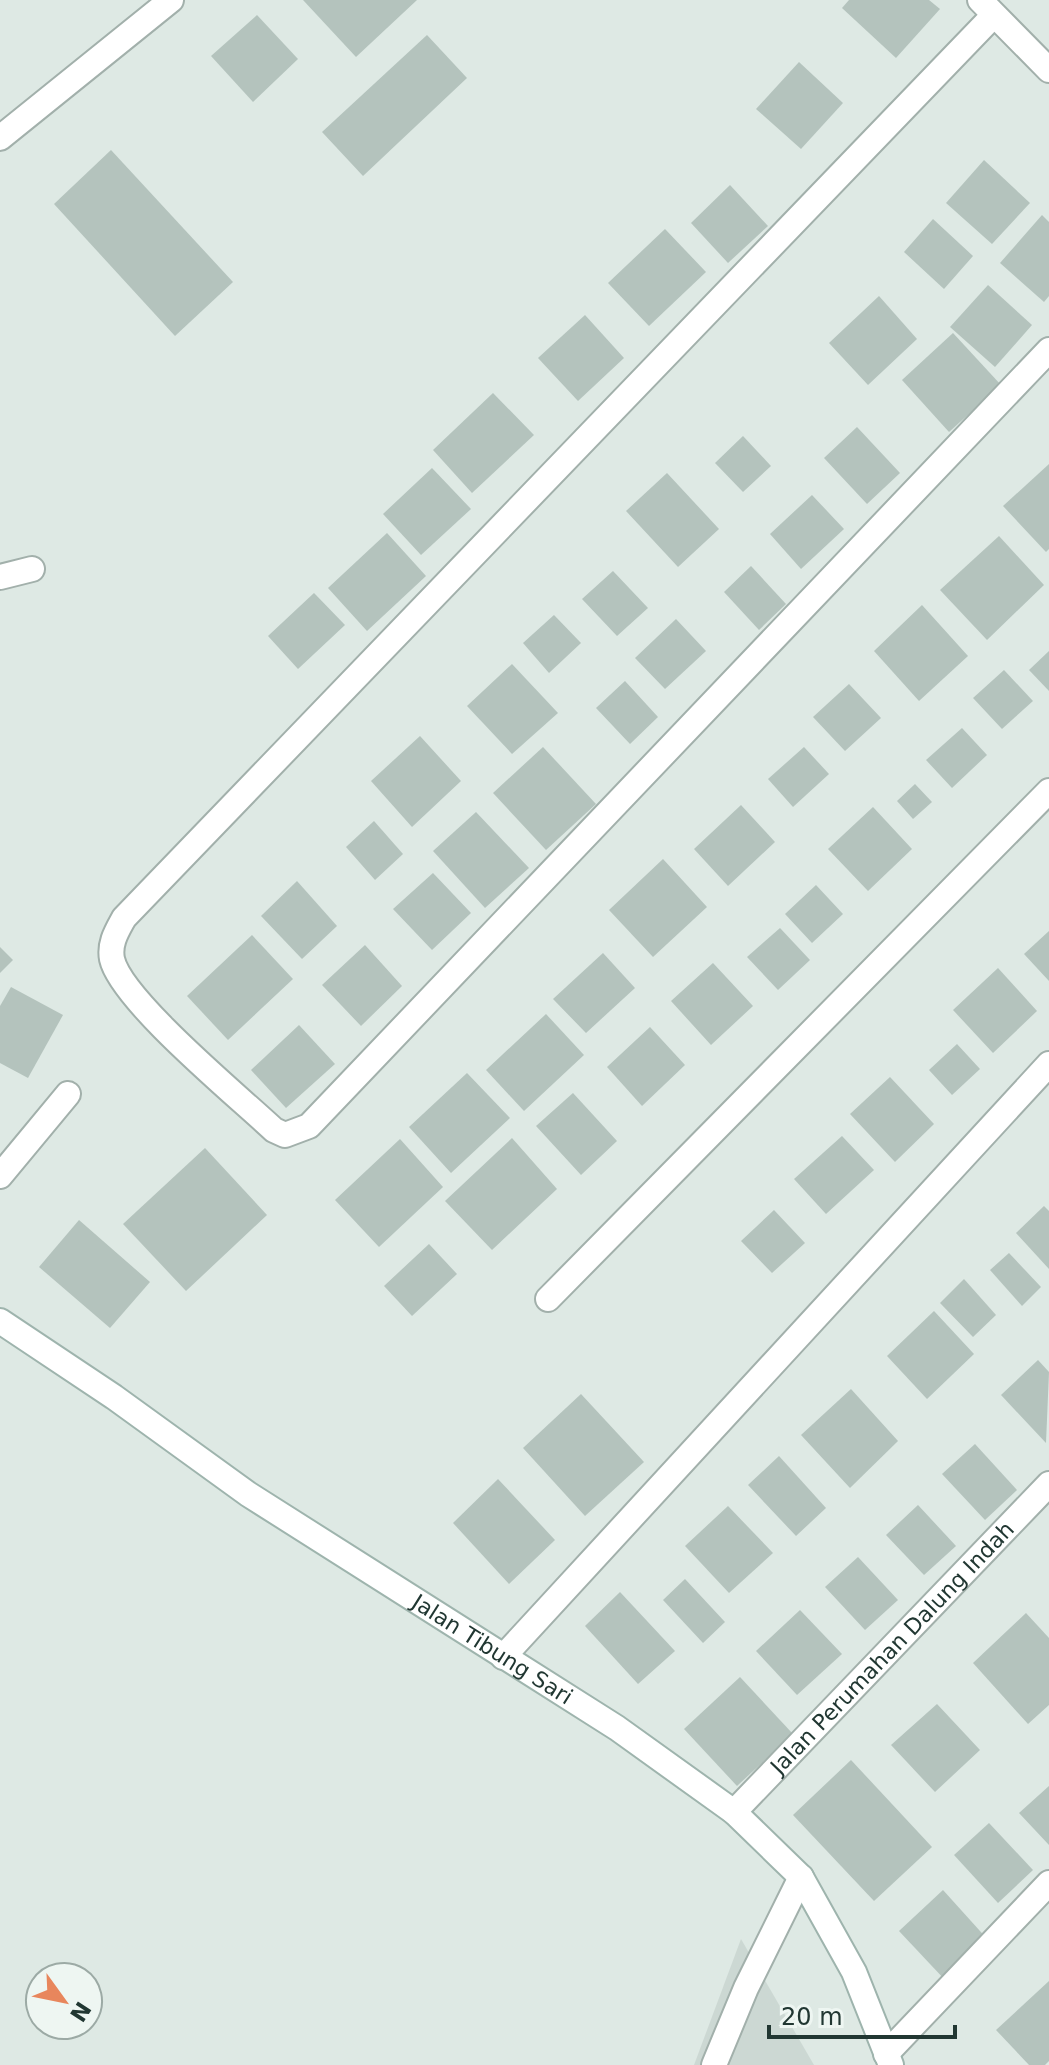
<svg xmlns="http://www.w3.org/2000/svg" width="1049" height="2065" viewBox="0 0 1049 2065" font-family="'DejaVu Sans',sans-serif">
	<rect width="100%" height="100%" fill="#dee9e4"/>
	<path fill="#ccd8d3" d="M741 1939 814 2065H694Z"/>
	<g fill="#b4c3bd">
		<path d="M303 0H417L356 57Z"/>
		<path d="M849 0H929L940 9 896 58 842 8Z"/>
		<path d="M257 15 298 59 253 102 211 56Z"/>
		<path d="M427 35 467 78 363 176 322 132Z"/>
		<path d="M799 62 843 103 801 149 756 109Z"/>
		<path d="M111 150 233 282 175 336 54 204Z"/>
		<path d="M984 160 1030 203 992 244 946 203Z"/>
		<path d="M730 185 768 226 728 263 691 223Z"/>
		<path d="M1042 215 1049 222V296L1044 302 1000 263Z"/>
		<path d="M933 219 973 256 944 289 904 252Z"/>
		<path d="M665 229 706 272 649 326 608 283Z"/>
		<path d="M988 285 1032 325 995 367 950 327Z"/>
		<path d="M879 296 917 339 868 385 829 343Z"/>
		<path d="M585 315 624 358 578 401 538 358Z"/>
		<path d="M953 333 1001 385 949 432 902 380Z"/>
		<path d="M493 393 534 435 472 493 433 450Z"/>
		<path d="M857 427 900 473 867 504 824 458Z"/>
		<path d="M743 436 771 466 743 492 715 463Z"/>
		<path d="M1049 464V549L1046 552 1003 506Z"/>
		<path d="M432 468 471 509 421 555 383 514Z"/>
		<path d="M667 473 719 529 678 567 626 511Z"/>
		<path d="M812 495 844 529 801 569 770 534Z"/>
		<path d="M387 533 426 576 367 631 328 588Z"/>
		<path d="M999 536 1044 585 987 640 940 590Z"/>
		<path d="M751 566 786 604 759 630 724 592Z"/>
		<path d="M613 571 648 608 617 636 582 599Z"/>
		<path d="M314 593 345 625 298 669 268 636Z"/>
		<path d="M922 605 968 656 919 701 874 651Z"/>
		<path d="M554 615 581 643 549 673 523 643Z"/>
		<path d="M676 619 706 651 665 689 635 658Z"/>
		<path d="M1049 651V691L1029 670Z"/>
		<path d="M512 664 558 713 512 754 467 706Z"/>
		<path d="M1004 670 1033 701 1002 729 973 698Z"/>
		<path d="M625 681 658 717 630 744 596 708Z"/>
		<path d="M849 684 881 718 845 751 813 717Z"/>
		<path d="M962 728 987 755 952 788 926 760Z"/>
		<path d="M420 736 461 781 412 827 371 781Z"/>
		<path d="M543 747 596 804 546 850 493 793Z"/>
		<path d="M804 747 829 774 793 807 768 779Z"/>
		<path d="M915 784 932 802 913 819 897 801Z"/>
		<path d="M741 805 775 842 728 886 694 849Z"/>
		<path d="M873 807 912 849 868 891 828 849Z"/>
		<path d="M476 812 529 868 485 908 433 851Z"/>
		<path d="M374 821 403 854 375 880 346 847Z"/>
		<path d="M663 859 707 907 653 957 609 910Z"/>
		<path d="M433 873 471 913 432 950 393 909Z"/>
		<path d="M297 881 337 926 302 959 261 916Z"/>
		<path d="M816 885 843 914 812 943 785 914Z"/>
		<path d="M780 928 810 960 778 990 747 957Z"/>
		<path d="M1049 931V981L1024 954Z"/>
		<path d="M252 935 293 979 228 1040 187 996Z"/>
		<path d="M365 945 402 986 361 1026 322 985Z"/>
		<path d="M0 947 13 960 0 973Z"/>
		<path d="M603 953 635 988 586 1033 553 999Z"/>
		<path d="M713 963 753 1006 711 1045 671 1001Z"/>
		<path d="M998 968 1037 1011 993 1053 953 1010Z"/>
		<path d="M11 987 63 1015 28 1078 0 1063V1006Z"/>
		<path d="M546 1014 584 1055 524 1111 486 1070Z"/>
		<path d="M299 1025 335 1064 286 1108 251 1070Z"/>
		<path d="M650 1027 685 1065 642 1106 607 1067Z"/>
		<path d="M957 1044 980 1069 952 1095 929 1070Z"/>
		<path d="M467 1073 510 1118 451 1173 409 1127Z"/>
		<path d="M890 1077 934 1124 895 1162 850 1114Z"/>
		<path d="M573 1093 617 1141 581 1175 536 1126Z"/>
		<path d="M842 1136 874 1170 826 1214 794 1179Z"/>
		<path d="M512 1138 557 1189 492 1250 445 1201Z"/>
		<path d="M400 1139 443 1187 379 1247 335 1200Z"/>
		<path d="M205 1148 267 1215 186 1291 123 1224Z"/>
		<path d="M1044 1206 1049 1211V1269L1016 1233Z"/>
		<path d="M774 1210 805 1243 772 1273 741 1241Z"/>
		<path d="M79 1220 150 1282 110 1328 39 1267Z"/>
		<path d="M429 1244 457 1274 412 1316 384 1286Z"/>
		<path d="M1009 1253 1041 1287 1022 1306 990 1270Z"/>
		<path d="M964 1279 996 1315 973 1337 940 1303Z"/>
		<path d="M934 1311 974 1354 927 1399 887 1356Z"/>
		<path d="M1038 1360 1049 1372 1046 1443 1001 1395Z"/>
		<path d="M851 1389 898 1441 850 1488 801 1435Z"/>
		<path d="M581 1394 644 1462 585 1516 523 1448Z"/>
		<path d="M975 1444 1017 1490 985 1520 942 1474Z"/>
		<path d="M779 1456 826 1508 796 1536 748 1485Z"/>
		<path d="M498 1479 555 1540 509 1584 453 1523Z"/>
		<path d="M918 1505 956 1546 924 1575 886 1535Z"/>
		<path d="M728 1506 773 1553 729 1593 685 1546Z"/>
		<path d="M858 1557 898 1600 865 1630 825 1587Z"/>
		<path d="M685 1579 725 1622 703 1643 663 1600Z"/>
		<path d="M620 1592 675 1651 638 1684 585 1626Z"/>
		<path d="M800 1610 842 1654 797 1695 756 1651Z"/>
		<path d="M1026 1613 1049 1638V1705L1028 1724 973 1663Z"/>
		<path d="M740 1677 793 1734 737 1786 684 1729Z"/>
		<path d="M937 1704 980 1750 935 1792 891 1745Z"/>
		<path d="M851 1760 932 1847 874 1901 793 1815Z"/>
		<path d="M1049 1786V1845L1019 1813Z"/>
		<path d="M989 1823 1033 1870 998 1903 954 1855Z"/>
		<path d="M943 1890 989 1941 946 1981 899 1931Z"/>
		<path d="M1049 1981V2061L1045 2065H1029L996 2030Z"/>
	</g>
	<g fill="none" stroke-linecap="round" stroke-linejoin="round">
		<g stroke="#a2b0ab" stroke-width="28">
			<g id="lane">
				<path d="M0 577 32 569"/>
				<path d="M0 1176 68 1094"/>
			</g>
		</g>
		<g stroke="#a2b0ab" stroke-width="28">
			<g id="street">
				<path d="M980 0 1049 70"/>
				<path d="M993 16 124 918C117 931 109 943 112 959 121 1000 239 1097 274 1130L285 1135 309 1126 1049 350"/>
				<path d="M0 138 171 0"/>
				<path d="M548 1299 1049 791"/>
				<path d="M503 1657 1049 1064"/>
				<path id="s1" d="M734 1812 1049 1484"/>
				<path d="M886 2054 1049 1883"/>
				<path d="M714 2065 746 1988 801 1877"/>
			</g>
		</g>
		<g stroke="#9eb4ad" stroke-width="28">
			<g id="secondary">
				<path id="s2" d="M0 1321 114 1397 248 1494 617 1728 734 1812 801 1877 854 1972 891 2065"/>
			</g>
		</g>
		<use href="#lane" stroke="#fff" stroke-width="24"/>
		<use href="#street" stroke="#fff" stroke-width="24"/>
		<use href="#secondary" stroke="#fff" stroke-width="24"/>
	</g>
	<g text-anchor="middle" stroke-width="8" stroke-linejoin="round" paint-order="stroke">
		<g font-size="22" fill="#213732" stroke="#eef6f2">
			<text dy="8" stroke="none"><textPath href="#s1" startOffset="228">Jalan Perumahan Dalung Indah</textPath></text>
			<text dy="8" stroke="none"><textPath href="#s2" startOffset="592">Jalan Tibung Sari</textPath></text>
		</g>
	</g>
	<g transform="translate(64 2001) rotate(123)"><circle r="38" fill="#eef6f2" stroke="#9caaa5" stroke-width="2"/>
	<path d="M0-6L14 30L0 20L-14 30Z" fill="#e8865c"/>
	<text y="-12" font-size="22" font-weight="bold" text-anchor="middle" fill="#213732">N</text>
	</g>
	<path d="M769 2025v12h186v-12" fill="none" stroke="#213732" stroke-width="4"/>
	<text x="781" y="2025" font-size="24" fill="#213732" stroke="#eef6f2" stroke-width="6" paint-order="stroke">20 m</text>
</svg>
